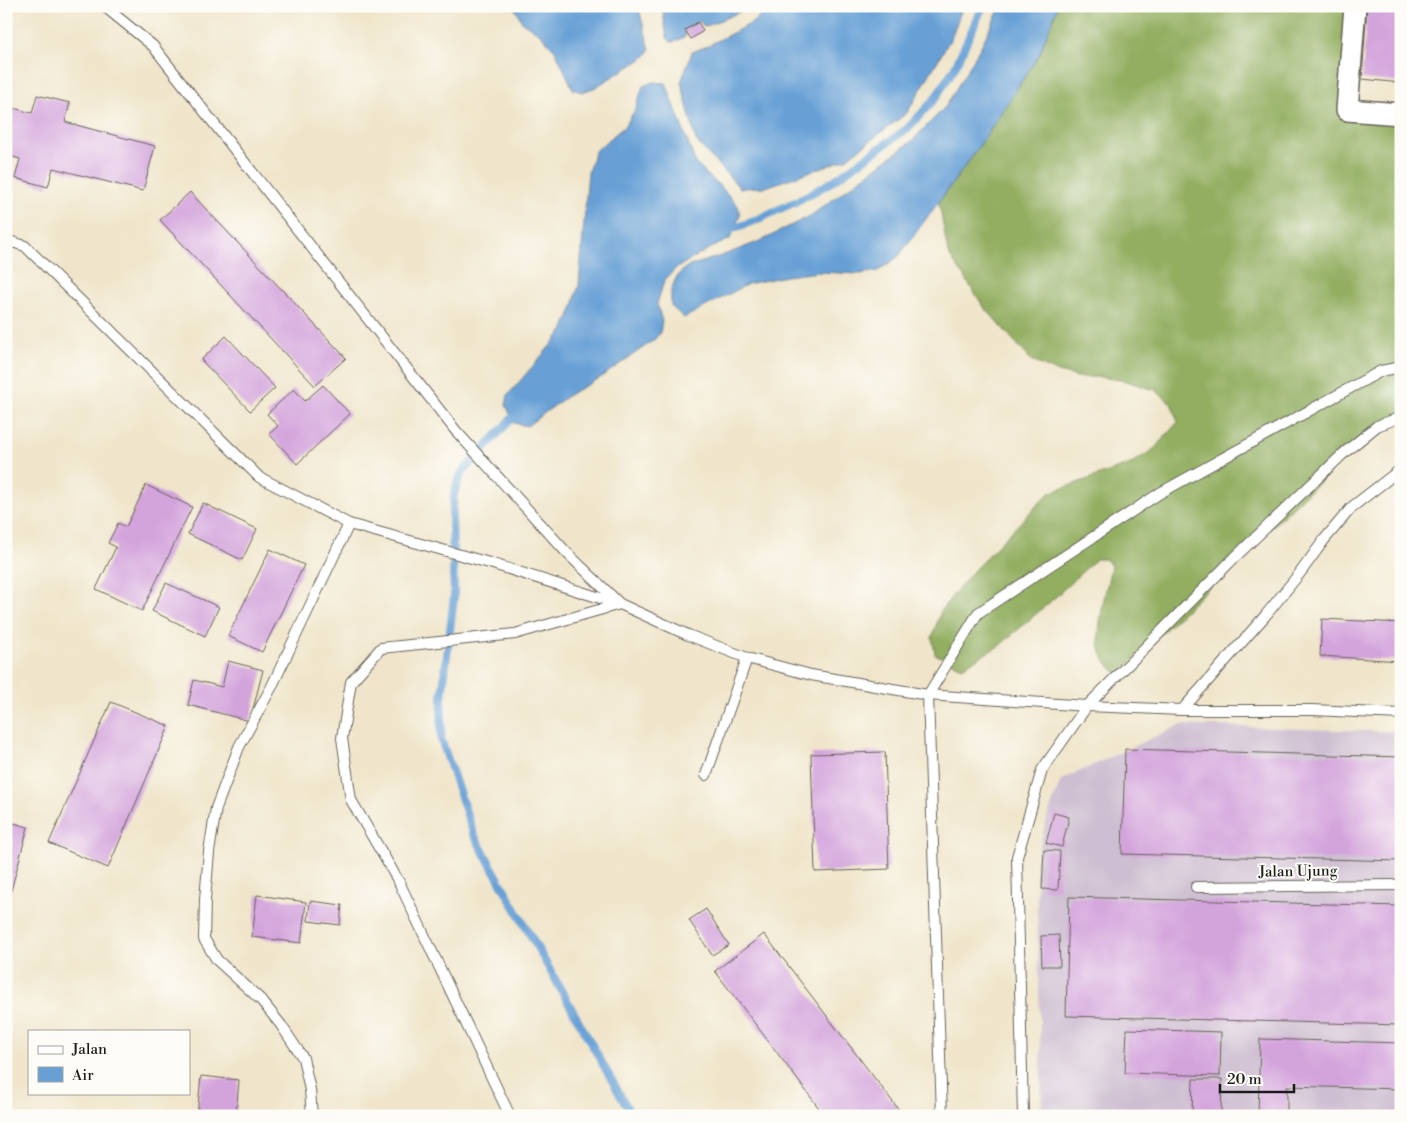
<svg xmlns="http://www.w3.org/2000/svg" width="1407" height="1122" viewBox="0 0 1407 1122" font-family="'Libre Bodoni',serif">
	<rect width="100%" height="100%" fill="#fdfcf7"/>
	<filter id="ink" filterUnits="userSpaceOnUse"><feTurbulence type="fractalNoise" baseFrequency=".02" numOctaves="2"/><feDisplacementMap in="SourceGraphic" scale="10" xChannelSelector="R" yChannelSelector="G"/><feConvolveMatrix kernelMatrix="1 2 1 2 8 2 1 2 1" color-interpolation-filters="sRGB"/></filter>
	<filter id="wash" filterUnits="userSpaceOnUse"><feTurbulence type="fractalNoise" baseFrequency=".0096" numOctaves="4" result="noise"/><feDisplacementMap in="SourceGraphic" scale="20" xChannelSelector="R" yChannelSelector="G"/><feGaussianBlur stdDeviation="1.12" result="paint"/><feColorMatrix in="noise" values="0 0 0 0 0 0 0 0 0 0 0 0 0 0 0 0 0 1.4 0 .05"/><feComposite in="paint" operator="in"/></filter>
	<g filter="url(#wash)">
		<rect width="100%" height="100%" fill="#f0e5ca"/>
		<path fill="#cebed1" d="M1180 725 1401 732V1116H1042L1036 861 1047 818 1061 780Z"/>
		<path fill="#92ae60" stroke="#57653e" d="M1058 6H1355L1347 109 1401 114V417L1377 426 1118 675C1113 669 1104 661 1101 653 1094 632 1107 588 1111 566L1106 559H1096L1050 602 999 646 962 667 935 654 932 637 942 609 974 570 1049 493 1133 463 1154 449 1178 422 1171 403 1155 390 1126 381 1101 377H1078L1055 371 1032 361 984 307 948 253 939 202 974 154 1039 55Z"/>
		<g fill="#68a0d6" stroke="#425e79">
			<path d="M514 6H638L650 50 645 57 594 88 582 92 573 89 555 50 539 33 522 22Z"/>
			<path d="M662 6H747L740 12 704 27 700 21 684 30 686 36 674 42H671L667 38Z"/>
			<path d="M775 6H963L951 38 907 113 846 159 766 187 740 188 696 141 681 82 692 52 707 46 750 24Z"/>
			<path d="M1001 6H1058L1039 55 974 154 898 257 878 271 860 274 819 272 786 276 748 284 684 318 671 306V290L676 278 686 267 724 255 763 240 813 214 912 141 946 106 980 48Z"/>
			<path d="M653 82 666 83 696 164 724 190 738 206 740 215 730 239 707 250 675 269 664 281 657 304 662 321 660 333 654 340 600 378 570 394 527 426 514 423 506 405 508 395 563 331 572 309 579 285 588 172 595 151 625 126 635 110 643 86Z"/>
		</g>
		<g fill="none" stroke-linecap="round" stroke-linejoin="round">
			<g stroke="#68a0d6" stroke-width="8">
				<path d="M726 231 754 221 795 202 830 183 908 128 934 100 955 67 983 6"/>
				<path d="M518 412 462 472 454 493 452 518 454 597 442 697 441 739 474 835 632 1116"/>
			</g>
		</g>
		<g id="blocks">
			<g fill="#d3a3dc">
				<path d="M1367 6H1401V83L1362 79Z"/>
				<path d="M698 22 703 31 691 39 685 30Z"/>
				<path d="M37 95 70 103 65 122 155 146 143 191 53 168 48 187 15 178 20 159 6 155V106L32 113Z"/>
				<path d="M190 192 346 358 315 386 160 220Z"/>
				<path d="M226 336 275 388 250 411 201 360Z"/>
				<path d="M323 385 350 414 297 464 269 434 278 426 267 414 294 389 305 401Z"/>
				<path d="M146 485 192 507 142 611 96 589 116 547 108 543 118 523 126 527Z"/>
				<path d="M203 503 257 529 242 560 188 534Z"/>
				<path d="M270 549 304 565 262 652 228 636Z"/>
				<path d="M166 583 219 607 205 636 152 611Z"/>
				<path d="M1322 619 1401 623V661L1320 656Z"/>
				<path d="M228 661 263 670 250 721 188 705 194 680 222 687Z"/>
				<path d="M111 702 169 726 108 868 49 843Z"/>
				<path d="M1125 749 1401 757V861L1122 854Z"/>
				<path d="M885 752 889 869 815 872 811 754Z"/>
				<path d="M1054 813 1069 817 1062 847 1046 843Z"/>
				<path d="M6 821 28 827 7 906H6Z"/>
				<path d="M1044 850 1060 851 1058 890 1042 889Z"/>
				<path d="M257 895 306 902 301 943 252 937Z"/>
				<path d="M1069 897 1401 906V1025L1066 1016Z"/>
				<path d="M310 901 342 905 340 925 308 921Z"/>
				<path d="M706 909 729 945 712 955 689 920Z"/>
				<path d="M764 934 899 1110 891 1116H825L715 971Z"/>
				<path d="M1059 935 1060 966H1042L1041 936Z"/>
				<path d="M1127 1029 1221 1032 1220 1076 1125 1073Z"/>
				<path d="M1260 1039 1401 1043V1089L1287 1086V1116H1258Z"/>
				<path d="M201 1076 239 1080 236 1116H197Z"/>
				<path d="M1193 1079H1222L1221 1116H1192Z"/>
			</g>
		</g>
	</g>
	<g filter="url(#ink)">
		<use href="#blocks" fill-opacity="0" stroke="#666259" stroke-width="1"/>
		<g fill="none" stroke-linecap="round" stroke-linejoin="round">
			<g stroke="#666259" stroke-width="12">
				<g id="service">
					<path d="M104 6 153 46 456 431 567 553 620 604 688 635 747 658 811 675 928 695 1087 706 1182 710H1312L1401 714"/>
					<path d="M6 240 25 246 259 477 349 524 493 564 616 603"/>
					<path d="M1182 710 1265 616 1300 573 1324 540 1352 507 1401 469"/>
					<path d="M706 775 747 658"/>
					<path d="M1196 887 1401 885"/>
					<path d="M312 1116 310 1090 303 1058 281 1025 261 1000 217 960 204 939 205 900 209 852 216 808 239 747 271 688 349 524"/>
					<path d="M510 1116 399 882 351 800 342 738 351 682 381 648 515 634 620 604"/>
					<path d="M942 1116 928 695 978 613 1160 493 1381 371 1401 367"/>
					<path d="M1023 1116 1017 857 1042 770 1087 706 1233 559 1344 453 1377 426 1401 417"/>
				</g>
			</g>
			<g stroke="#666259" stroke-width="24">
				<path id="minor" d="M1355 6 1347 110 1401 114"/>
			</g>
			<use href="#service" stroke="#fff" stroke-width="10"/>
			<use href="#minor" stroke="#fff" stroke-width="21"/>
		</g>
	</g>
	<g text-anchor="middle" stroke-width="4" stroke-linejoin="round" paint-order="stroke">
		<g font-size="15" fill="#1c1c1c" stroke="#fdfcf7">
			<text transform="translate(1298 871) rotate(-1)" y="5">Jalan Ujung</text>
		</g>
	</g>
	<rect width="1407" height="1122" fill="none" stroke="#fdfcf7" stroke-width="25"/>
	<rect x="28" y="1030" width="162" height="65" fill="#fdfcf7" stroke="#a3a29f"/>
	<rect x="38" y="1046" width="25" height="8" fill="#ffffff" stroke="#a3a29f"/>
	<text x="72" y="1054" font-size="15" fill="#1c1c1c">Jalan</text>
	<rect x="38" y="1067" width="25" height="15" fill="#68a0d6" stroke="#a3a29f"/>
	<text x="72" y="1080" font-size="15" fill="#1c1c1c">Air</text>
	<path d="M1220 1084v8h74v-8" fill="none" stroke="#1c1c1c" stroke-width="2.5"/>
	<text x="1227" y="1084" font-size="15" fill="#1c1c1c" stroke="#fdfcf7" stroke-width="4" paint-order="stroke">20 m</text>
</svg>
